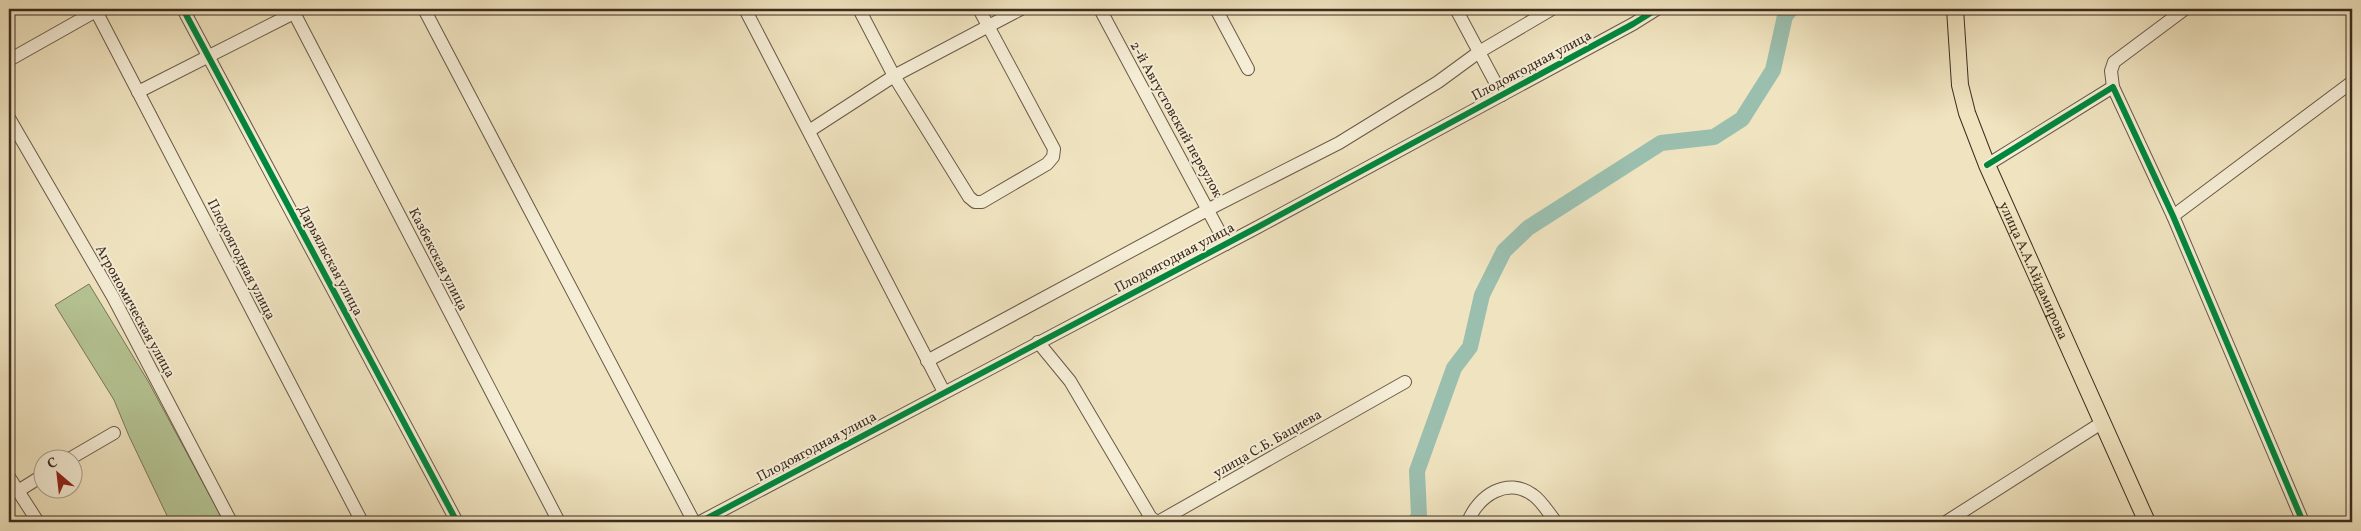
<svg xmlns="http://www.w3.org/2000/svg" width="2361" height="531" viewBox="0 0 2361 531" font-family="Vollkorn,serif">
	<rect width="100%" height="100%" fill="#f0e4c0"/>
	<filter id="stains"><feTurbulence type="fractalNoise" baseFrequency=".004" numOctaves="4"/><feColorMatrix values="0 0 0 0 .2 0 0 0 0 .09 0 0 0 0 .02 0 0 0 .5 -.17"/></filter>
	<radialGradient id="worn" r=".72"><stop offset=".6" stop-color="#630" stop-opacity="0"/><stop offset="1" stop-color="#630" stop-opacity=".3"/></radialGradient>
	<path fill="#b6c595" stroke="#7a785a" d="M89 284 148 381 224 522H170L129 436 114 400 55 305Z"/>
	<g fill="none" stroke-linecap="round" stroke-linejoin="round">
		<path stroke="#9bbfaf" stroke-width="16" d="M1416 522 1419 515 1417 471 1454 368 1470 347 1482 295 1504 251 1528 228 1661 143 1714 137 1742 119 1773 70 1785 16 1791 9"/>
		<g stroke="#6a5a48" stroke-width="14">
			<g id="minor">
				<path d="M95 9 362 522"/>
				<path d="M183 9 457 522"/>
				<path d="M292 9 559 522"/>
				<path d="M424 9 694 522"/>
				<path d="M745 9 944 392"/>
				<path d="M859 9 894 76 969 197 975 202H982L1047 164 1053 157 1054 149 979 9"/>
				<path d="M1100 9 1226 244"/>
				<path d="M1216 9 1248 69"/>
				<path d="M1456 9 1502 95"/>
				<path d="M9 60 96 11"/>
				<path d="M2113 87 2111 71 2114 62 2185 9"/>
				<path d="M138 92 294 13"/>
				<path d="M9 118 113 297 231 522"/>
				<path d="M809 131 894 76 1021 9"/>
				<path d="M1987 165 2113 87 2173 216 2303 522"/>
				<path d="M2173 216 2352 82"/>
				<path d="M1038 342 1070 381 1151 518"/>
				<path d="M927 361 1209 209 1339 143 1438 82 1479 52 1552 9"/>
				<path d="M71 458 114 433"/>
				<path d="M9 477 38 522"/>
				<path d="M18 491 42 476"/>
				<path d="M700 522 1256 228 1633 24 1657 9"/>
				<path d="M1144 522 1151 518 1158 522 1405 382"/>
				<path d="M1468 522C1478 496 1507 476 1533 495 1542 501 1549 514 1556 522"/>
				<path d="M1946 522 2103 422"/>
			</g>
		</g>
		<g stroke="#3d2c20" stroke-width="18">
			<g id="major">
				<path id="s1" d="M1955 9 1960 85 1967 113 1987 165 2147 522"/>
			</g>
		</g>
		<use href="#minor" stroke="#f5edd6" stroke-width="12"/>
		<use href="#major" stroke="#f0e4c0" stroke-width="16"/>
		<g stroke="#f5edd6" stroke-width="9">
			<g id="cycleway">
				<path d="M183 9 457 522"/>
				<path d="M1987 165 2113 87 2173 216 2303 522"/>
				<path d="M700 522 1256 228 1633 24 1657 9"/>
			</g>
		</g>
		<use href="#cycleway" stroke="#00873e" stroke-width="6"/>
	</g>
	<g text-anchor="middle" stroke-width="4" stroke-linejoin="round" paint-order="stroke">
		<g font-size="14" fill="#3d2c20" stroke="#f5edd6">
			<text transform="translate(1531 65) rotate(-28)" y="5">Плодоягодная улица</text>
			<text transform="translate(1177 119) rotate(61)" y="5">2-й Августовский переулок</text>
			<text transform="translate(1174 257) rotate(-28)" y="5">Плодоягодная улица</text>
			<text transform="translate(242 259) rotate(63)" y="5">Плодоягодная улица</text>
			<text transform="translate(439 259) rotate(63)" y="5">Казбекская улица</text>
			<text transform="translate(331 260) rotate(62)" y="5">Дарьяльская улица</text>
			<text dy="5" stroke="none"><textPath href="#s1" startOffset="276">улица А.А.Айдамирова</textPath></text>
			<text transform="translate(136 311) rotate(61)" y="5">Агрономическая улица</text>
			<text transform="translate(1267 443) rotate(-30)" y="5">улица С.Б. Бациева</text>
			<text transform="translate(816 446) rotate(-28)" y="5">Плодоягодная улица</text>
		</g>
	</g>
	<rect width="2361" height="531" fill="none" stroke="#f0e4c0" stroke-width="30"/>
	<rect x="10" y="10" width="2341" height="511" fill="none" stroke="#3d2c20" stroke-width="2.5"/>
	<rect x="15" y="15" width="2331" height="501" fill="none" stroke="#3d2c20"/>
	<g transform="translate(58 474) rotate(332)"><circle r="24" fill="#f5edd6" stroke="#aba08d"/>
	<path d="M0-4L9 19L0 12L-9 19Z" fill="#8f2418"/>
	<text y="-8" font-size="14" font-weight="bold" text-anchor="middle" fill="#3d2c20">С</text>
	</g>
	<rect width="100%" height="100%" filter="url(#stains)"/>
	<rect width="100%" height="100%" fill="url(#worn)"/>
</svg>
